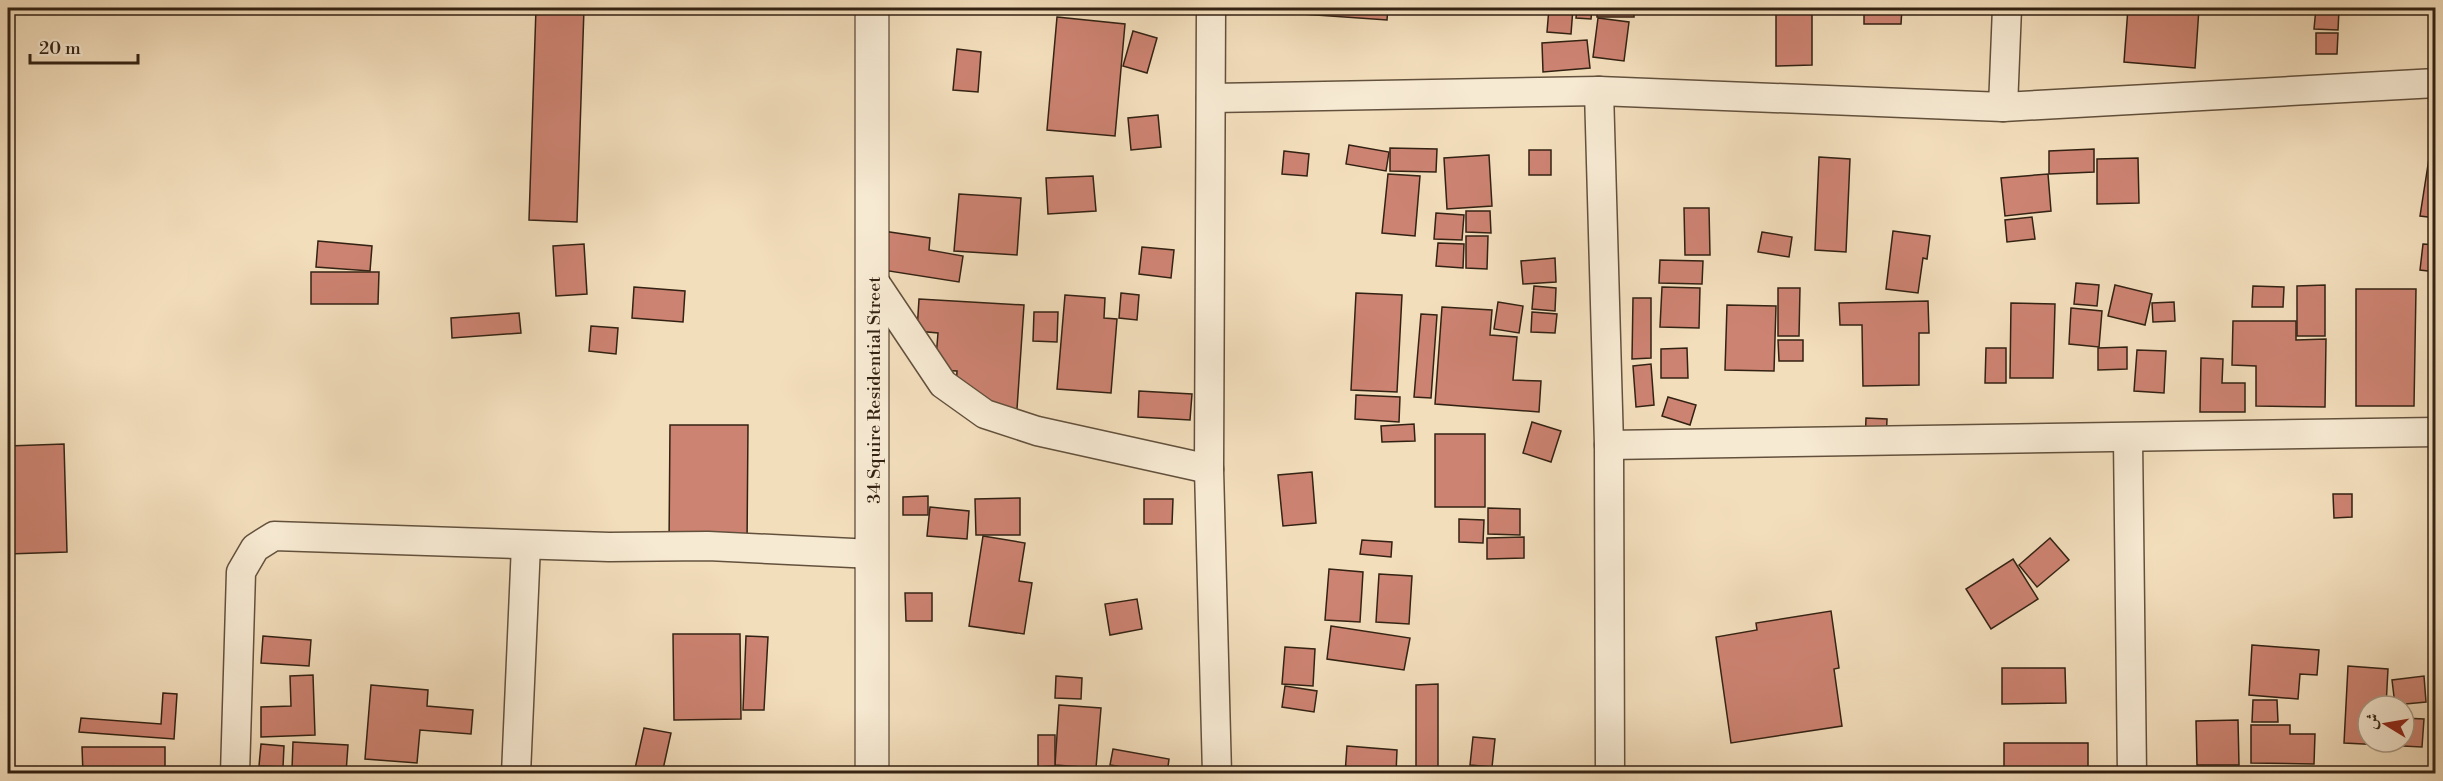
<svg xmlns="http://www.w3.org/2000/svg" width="2443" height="781" viewBox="0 0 2443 781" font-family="'Libre Bodoni',Amiri,serif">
	<rect width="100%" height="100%" fill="#f3debc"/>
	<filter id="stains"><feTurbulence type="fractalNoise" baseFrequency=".00333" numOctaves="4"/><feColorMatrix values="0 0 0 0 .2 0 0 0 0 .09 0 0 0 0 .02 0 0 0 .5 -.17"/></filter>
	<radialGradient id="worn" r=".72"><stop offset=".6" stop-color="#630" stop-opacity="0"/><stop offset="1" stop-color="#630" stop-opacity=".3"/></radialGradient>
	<g fill="#cd8372" stroke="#332213" stroke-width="1.5">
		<path d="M536 8H584L577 222 529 220Z"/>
		<path d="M1302 8H1388L1387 20 1302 14Z"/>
		<path d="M1549 8H1573L1571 34 1547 32Z"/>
		<path d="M1577 8H1592L1591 19 1576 18Z"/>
		<rect x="1597" y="8" width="37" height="9"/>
		<path d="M1776 8H1812V65L1776 66Z"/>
		<path d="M1864 8H1902L1901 24H1864Z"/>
		<path d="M2128 8H2199L2195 68 2124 62Z"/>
		<path d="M2316 8 2339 10 2338 30 2314 29Z"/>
		<path d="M1057 17 1125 24 1115 136 1047 130Z"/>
		<path d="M1598 18 1629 22 1624 61 1593 57Z"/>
		<path d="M1133 31 1157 38 1147 73 1123 66Z"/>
		<path d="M2316 33H2338L2337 54H2316Z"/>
		<path d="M1587 40 1590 68 1543 72 1542 43Z"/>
		<path d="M957 49 981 52 978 92 953 90Z"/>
		<path d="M1158 115 1161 147 1131 150 1128 118Z"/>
		<path d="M1349 145 1389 152 1386 171 1346 164Z"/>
		<path d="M1390 148 1437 149 1436 172 1390 171Z"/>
		<path d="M2094 149V172L2049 174V151Z"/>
		<rect x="1529" y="150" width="22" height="25"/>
		<path d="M1284 151 1309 154 1307 176 1282 174Z"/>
		<path d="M2430 152 2436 153V218L2420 216Z"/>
		<path d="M1489 155 1492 206 1447 209 1444 158Z"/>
		<path d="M1819 157 1850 159 1846 252 1815 250Z"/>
		<path d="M2138 158 2139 203 2097 204V159Z"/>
		<path d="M1388 174 1420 176 1415 236 1382 233Z"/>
		<path d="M2048 174 2051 211 2005 216 2001 178Z"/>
		<path d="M1093 176 1096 211 1048 214 1046 178Z"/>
		<path d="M959 194 1021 198 1017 255 954 251Z"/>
		<path d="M1684 208H1709L1710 255H1685Z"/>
		<path d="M1466 211H1490L1491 233 1466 232Z"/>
		<path d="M1436 213 1464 215 1462 240 1434 239Z"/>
		<path d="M2032 217 2035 239 2007 242 2005 220Z"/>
		<path d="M883 231 930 238 929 250 963 256 959 282 876 269Z"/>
		<path d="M1893 231 1930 236 1927 259 1923 258 1918 293 1886 289Z"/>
		<path d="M1762 232 1792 237 1789 257 1758 252Z"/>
		<path d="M1466 236H1488L1487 269 1466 268Z"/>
		<path d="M318 241 372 246 370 271 316 267Z"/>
		<path d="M1438 243 1464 244 1463 268 1436 266Z"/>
		<path d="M584 244 587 294 556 296 553 246Z"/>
		<path d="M2423 244 2436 245V272L2420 270Z"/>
		<path d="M1142 247 1174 250 1171 278 1139 274Z"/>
		<path d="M1555 258 1556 282 1523 284 1521 261Z"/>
		<path d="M1660 260 1703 261 1702 284 1659 283Z"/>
		<path d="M311 272H379L378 304H311Z"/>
		<path d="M2076 283 2099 285 2097 306 2074 304Z"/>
		<path d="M2115 285 2152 294 2145 325 2108 316Z"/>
		<path d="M2325 285V336H2297V286Z"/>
		<path d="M1534 286 1556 288 1555 311 1532 309Z"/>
		<path d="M2253 286 2284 287 2283 307H2252Z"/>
		<path d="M634 287 685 291 683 322 632 318Z"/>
		<path d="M1662 287 1700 288 1699 328 1660 327Z"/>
		<path d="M1778 288H1800L1799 336H1778Z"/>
		<path d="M2356 289H2416L2414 406H2356Z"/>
		<path d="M1121 293 1139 295 1137 320 1119 318Z"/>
		<path d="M1356 293 1402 295 1397 392 1351 390Z"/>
		<path d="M1065 295 1105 298 1104 318 1117 319 1111 393 1057 389Z"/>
		<path d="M1633 298H1651V358L1632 359Z"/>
		<path d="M919 299 1024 305 1017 409 955 405 957 371 935 370 938 333 917 331Z"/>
		<path d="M1928 301 1929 333H1919V385L1863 386 1862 325H1840L1839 303Z"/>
		<path d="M1498 302 1523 306 1519 333 1494 329Z"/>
		<path d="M2174 302 2175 321 2153 322 2152 303Z"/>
		<path d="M2011 303 2055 304 2053 378H2010Z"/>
		<path d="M1727 305 1776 306 1774 371 1725 370Z"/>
		<path d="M1442 307 1492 310 1490 335 1517 337 1513 380 1541 381 1539 412 1435 404Z"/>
		<path d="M2071 308 2102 311 2099 347 2069 344Z"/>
		<path d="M1034 312H1058L1057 342 1033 341Z"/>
		<path d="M1532 312 1557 314 1555 333 1531 332Z"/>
		<path d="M519 313 521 333 452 338 451 318Z"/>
		<path d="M1421 314 1437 315 1431 398 1414 397Z"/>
		<path d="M2233 321H2296V340L2326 339 2325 407 2256 406V366L2232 365Z"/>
		<path d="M591 326 618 328 616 354 589 351Z"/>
		<path d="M1778 340H1803V361H1779Z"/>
		<path d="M2127 347V369L2098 370V348Z"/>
		<path d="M1687 348 1688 378H1661V349Z"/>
		<path d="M1986 348H2006V383H1985Z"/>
		<path d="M2137 350 2166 351 2164 393 2134 391Z"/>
		<path d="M2201 358 2223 359 2222 383H2245V412H2200Z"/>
		<path d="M1651 364 1654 405 1636 407 1633 366Z"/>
		<path d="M1139 391 1192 394 1190 420 1138 417Z"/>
		<path d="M1356 395 1400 397 1399 422 1355 419Z"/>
		<path d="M1668 397 1696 405 1690 425 1662 416Z"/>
		<path d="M1866 418 1887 419 1886 444H1865Z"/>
		<path d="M1532 422 1561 431 1551 462 1523 453Z"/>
		<path d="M1414 424 1415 441 1382 442 1381 426Z"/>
		<path d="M670 425H748L747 547H669Z"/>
		<rect x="1435" y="434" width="50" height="73"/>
		<path d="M64 444 67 552 8 554V446Z"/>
		<path d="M1312 472 1316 523 1283 526 1278 475Z"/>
		<path d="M2333 494H2352V517L2334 518Z"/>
		<path d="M928 496V515H903V497Z"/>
		<path d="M1020 498V535H976L975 499Z"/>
		<path d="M1144 499H1173L1172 524H1144Z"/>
		<path d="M930 507 969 511 967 539 927 536Z"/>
		<path d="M1488 508 1520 509V535L1488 534Z"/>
		<path d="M1459 519 1484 520 1483 543 1459 542Z"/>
		<path d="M983 536 1025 543 1019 581 1032 583 1024 634 969 626Z"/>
		<path d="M1524 537V558L1487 559V538Z"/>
		<path d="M2050 538 2069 560 2037 587 2019 565Z"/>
		<path d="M1362 540 1392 542 1391 557 1360 554Z"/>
		<path d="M2013 559 2038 599 1991 629 1966 589Z"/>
		<path d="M1329 569 1363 572 1360 622 1325 620Z"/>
		<path d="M1379 574 1412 576 1409 624 1376 622Z"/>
		<path d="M905 593H932V621H906Z"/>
		<path d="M1137 599 1142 629 1110 635 1105 604Z"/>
		<path d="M1831 611 1839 668 1834 669 1842 726 1731 743 1716 637 1757 630 1756 623Z"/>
		<path d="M1331 626 1410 638 1404 670 1327 659Z"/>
		<rect x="2433" y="628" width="3" height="22"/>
		<path d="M673 634H740L741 719 674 720Z"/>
		<path d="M263 636 311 640 309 666 261 663Z"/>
		<path d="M746 636 768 637 764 710H743Z"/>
		<path d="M2252 645 2319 650 2317 675 2300 674 2298 699 2249 695Z"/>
		<path d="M1285 647 1315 649 1313 686 1282 684Z"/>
		<path d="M2348 666 2388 669 2386 706H2368V742H2404V718L2424 719 2422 747 2344 743Z"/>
		<path d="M2002 668H2065L2066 703 2002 704Z"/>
		<path d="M313 675 315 735 261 737V707L291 706 290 676Z"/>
		<path d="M1056 676 1082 678 1081 699 1055 698Z"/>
		<path d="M2424 676 2426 702 2395 705 2392 680Z"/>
		<path d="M1438 684V774H1416V685Z"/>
		<path d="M371 685 428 690 427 706 473 710 471 734 420 730 417 763 365 759Z"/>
		<path d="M1285 686 1317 691 1314 712 1282 707Z"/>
		<path d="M163 693 177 694 174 739 79 732 81 718 161 724Z"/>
		<path d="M2253 700H2277L2278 722H2252Z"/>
		<path d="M1059 705 1101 708 1096 768 1055 765Z"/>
		<path d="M2238 720 2239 765H2197L2196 721Z"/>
		<path d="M2251 725H2290V734H2315L2314 764 2251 763Z"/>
		<path d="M644 728 671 733 662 774 634 773Z"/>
		<path d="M1038 735H1055V766L1038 767Z"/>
		<path d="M1473 737 1495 739 1492 767 1470 765Z"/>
		<path d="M293 742 348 745 346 773 292 769Z"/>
		<rect x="2004" y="743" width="84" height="31"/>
		<path d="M261 744 284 746 283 767 259 766Z"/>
		<path d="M1347 746 1397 750 1396 774H1345Z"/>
		<path d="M82 747H165V774H83Z"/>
		<path d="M1113 749 1169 759 1167 774 1110 765Z"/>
		<path d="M443 768 444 774H400V770Z"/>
		<path d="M1496 770 1521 772 1520 774H1496Z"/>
		<rect x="2269" y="770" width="43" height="4"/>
	</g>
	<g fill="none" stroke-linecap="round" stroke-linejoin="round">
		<g stroke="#63513d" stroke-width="31">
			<g id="street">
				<path d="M1211 8 1209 469 1217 774"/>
				<path d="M1599 91 1609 445 1610 774"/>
				<path d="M1211 98 1599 91 2003 107 2436 83"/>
				<path d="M2003 107 2007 8"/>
				<path d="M874 281 943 384 985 414 1037 431 1209 469"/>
				<path d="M2128 439 2132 774"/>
				<path d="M1609 445 2436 432"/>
				<path d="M235 774 241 572 255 548 274 536 609 547 708 546 873 554"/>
				<path d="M516 774 526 545"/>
			</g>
		</g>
		<g stroke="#332213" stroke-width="35">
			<path id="secondary" d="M872 774V8"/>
		</g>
		<use href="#street" stroke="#f7ead3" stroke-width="28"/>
		<use href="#secondary" stroke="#f7ead3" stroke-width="33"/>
	</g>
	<g text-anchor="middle" stroke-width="4.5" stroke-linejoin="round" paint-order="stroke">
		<g font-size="18" fill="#332213" stroke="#f7ead3">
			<text transform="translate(874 390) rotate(-90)" y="6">34 Squire Residential Street</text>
		</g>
	</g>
	<rect width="2443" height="781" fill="none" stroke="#f3debc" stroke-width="30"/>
	<rect x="9" y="9" width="2425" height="763" fill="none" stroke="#332213" stroke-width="3"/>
	<rect x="15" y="15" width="2413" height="751" fill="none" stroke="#332213" stroke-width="1.5"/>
	<g transform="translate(2386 724) rotate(281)"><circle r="28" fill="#f7ead3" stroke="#a99a86" stroke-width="1.5"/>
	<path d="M0-4.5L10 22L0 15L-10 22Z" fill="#8f2418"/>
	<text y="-9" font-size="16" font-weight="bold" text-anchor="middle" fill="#332213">ش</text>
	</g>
	<path d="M30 54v9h108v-9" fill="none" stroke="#332213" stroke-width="3"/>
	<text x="39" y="54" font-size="18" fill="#332213" stroke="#f7ead3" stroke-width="4.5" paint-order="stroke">20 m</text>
	<rect width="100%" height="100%" filter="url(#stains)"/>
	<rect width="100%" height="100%" fill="url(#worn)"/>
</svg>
